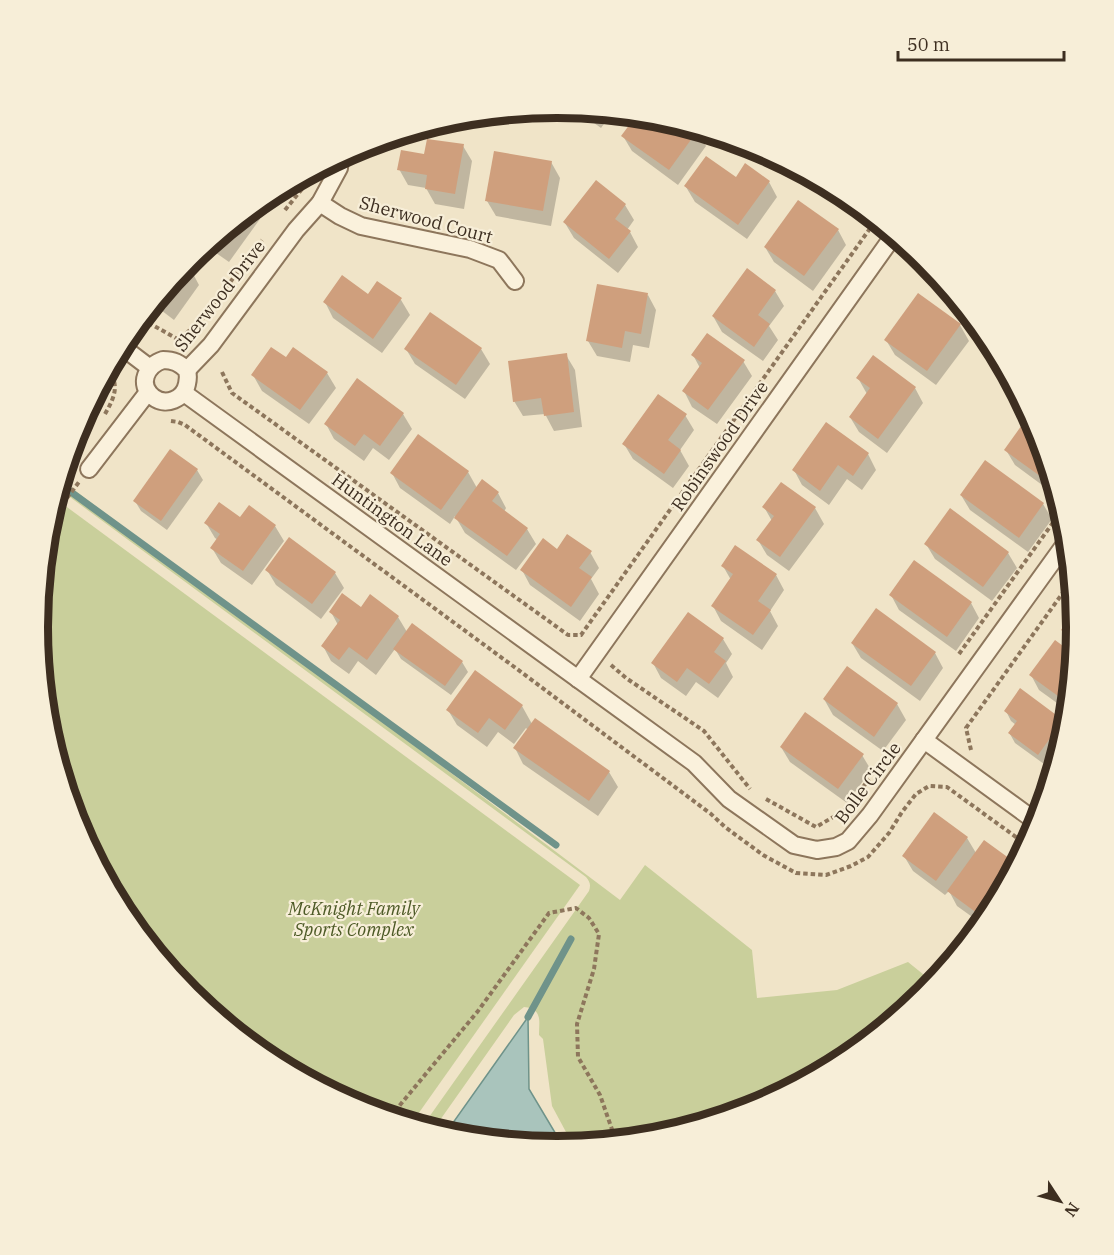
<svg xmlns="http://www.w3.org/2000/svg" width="1114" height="1255" viewBox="0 0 1114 1255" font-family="'IBM Plex Serif',serif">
	<rect width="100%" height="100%" fill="#f0e4c8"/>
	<g fill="#c9cf9b">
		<path d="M61 480 620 900 645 865 752 950 757 998 837 990 908 962 934 983 924 995 845 1060 755 1108 658 1137 573 1145 552 1106 543 1039 539 1035C539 1021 543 1009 524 1007L514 1015 433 1130 422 1127 589 891C591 885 590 882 586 877L59 489Z"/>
		<path d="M56 499 580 885 411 1124 358 1107 268 1059 189 995 125 916 77 826 47 729 38 627 48 526Z"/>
	</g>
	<path fill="#a9c4bc" stroke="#6f938a" stroke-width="1.5" d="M528 1017 529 1089 563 1146 557 1147 455 1137 445 1134Z"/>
	<g fill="#0003">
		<path d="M556 108 555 121 516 120 511 112Z"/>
		<path d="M576 110 612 113 601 128Z"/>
		<path d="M638 116 659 118 697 131 706 146 678 185 632 151 623 136Z"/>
		<path d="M463 146 472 161 464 209 435 204 426 188 408 185 399 169 426 156Z"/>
		<path d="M551 162 560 178 551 226 496 216 487 201Z"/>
		<path d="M736 179 769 182 777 197 747 239 695 202 686 187Z"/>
		<path d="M596 182 625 205 634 220 627 230 630 232 638 247 618 273 574 238 565 223Z"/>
		<path d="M279 190 267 207 260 202 269 195Z"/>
		<path d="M253 208 260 219 229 262 206 246Z"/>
		<path d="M838 230 846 245 813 291 774 262 765 247Z"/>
		<path d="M185 266 191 270 199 285 174 320 153 304Z"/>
		<path d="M934 272 957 300 942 289 933 274Z"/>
		<path d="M775 291 784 306 769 326 778 340 763 361 722 332 713 316Z"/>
		<path d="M648 295 656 310 649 348 633 345 630 362 597 356 588 341Z"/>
		<path d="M918 295 960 325 969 341 936 385 895 355 886 340Z"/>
		<path d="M368 296 401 300 410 315 382 353 333 318 325 302Z"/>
		<path d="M406 349H481L490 364 465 399 415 364Z"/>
		<path d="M566 355 575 370 582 427 554 431 545 414 523 416 514 401Z"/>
		<path d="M693 355 743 361 752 376 717 424 692 407 684 391 700 368Z"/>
		<path d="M286 359 327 373 336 388 309 424 262 391 253 375Z"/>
		<path d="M858 378 915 388 923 403 887 453 859 432 850 417 867 394Z"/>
		<path d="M92 401 93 403 82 419Z"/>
		<path d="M403 414 412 429 389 460 373 448 364 461 334 439 326 424Z"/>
		<path d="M685 415 694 430 680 450 689 466 673 488 633 459 624 444Z"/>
		<path d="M1030 417 1037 429 1057 496 1015 465 1006 450Z"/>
		<path d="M868 454 876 470 862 490 847 479 829 505 802 485 794 470Z"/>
		<path d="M197 470 203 480 167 530 141 511 135 501Z"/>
		<path d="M468 472 477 488 498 493 506 508 504 512 527 529 536 544 516 570 465 533 455 516 450 524 400 488 392 473Z"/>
		<path d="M781 484 815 508 824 524 789 571 767 555 758 540 772 521 764 507Z"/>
		<path d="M961 495 1043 504 1052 519 1028 552 970 510Z"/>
		<path d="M240 519 275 526 284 541 252 585 221 563 212 548 218 540 215 538 206 523Z"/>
		<path d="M926 544 1008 553 1017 568 992 601 935 559Z"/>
		<path d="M590 552 599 568 591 579 599 594 580 621 530 585 522 570Z"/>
		<path d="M723 566 776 575 784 590 770 611 778 626 762 650 721 621 713 606 731 580Z"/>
		<path d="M267 570 335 573 344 588 321 619 276 585Z"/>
		<path d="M891 595 971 603 979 618 956 651 899 610Z"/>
		<path d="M361 609 398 617 407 632 462 662 468 672 451 695 401 659 395 649 376 675 358 661 349 674 331 661 323 646 338 625 331 612Z"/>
		<path d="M688 614 723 639 732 654 726 663 733 677 718 698 696 682 686 696 661 678 653 663Z"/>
		<path d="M1075 614 1076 628 1075 648 1072 646 1063 630Z"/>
		<path d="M852 643 935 653 943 668 920 701 861 658Z"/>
		<path d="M1074 655 1068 711 1039 690 1031 675Z"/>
		<path d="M847 668 897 704 906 720 883 751 833 715 824 699Z"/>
		<path d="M522 706 532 724 609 772 618 787 598 816 523 764 515 748 528 730 526 728 514 744 498 732 487 747 457 725 448 710Z"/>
		<path d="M1006 711 1062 721 1067 728 1065 735 1044 764 1015 743 1010 734 1016 725 1011 721Z"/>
		<path d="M781 747 862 755 871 770 847 803 790 762Z"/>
		<path d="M967 838 976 853 1016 865 989 916 982 924 957 906 949 891 945 895 913 871 904 856Z"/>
	</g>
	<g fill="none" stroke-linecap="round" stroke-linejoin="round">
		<g stroke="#6f938a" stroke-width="7">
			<path d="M60 484 556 845"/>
			<path d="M528 1017 571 939"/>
		</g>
	</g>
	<g fill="#cf9f7d">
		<path d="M584 111 600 112 595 119Z"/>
		<path d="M636 116 659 118 698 130 669 170 621 136Z"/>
		<path d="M427 139 464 144 455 194 425 189 427 175 397 170 401 150 424 154Z"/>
		<path d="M494 151 552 161 543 211 485 201Z"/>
		<path d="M706 156 736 177 745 163 770 181 738 225 684 186Z"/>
		<path d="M596 180 626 204 615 219 631 231 609 259 563 222Z"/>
		<path d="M798 200 839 229 804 276 764 247Z"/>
		<path d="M240 219 220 248 212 242 234 224Z"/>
		<path d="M186 264 192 269 165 305 157 300Z"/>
		<path d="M747 268 776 290 758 315 770 324 754 347 712 316Z"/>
		<path d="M342 275 368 294 377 281 402 298 373 339 323 302Z"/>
		<path d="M597 284 648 293 641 334 625 331 622 348 586 341Z"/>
		<path d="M918 293 961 324 927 371 884 340Z"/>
		<path d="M430 312 482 348 456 385 404 349Z"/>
		<path d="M707 333 745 360 708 410 682 391 702 363 691 355Z"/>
		<path d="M271 347 286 357 293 347 328 372 300 410 251 375Z"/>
		<path d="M567 353 574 412 544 416 541 398 513 402 508 361Z"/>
		<path d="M873 355 916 387 878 439 849 417 870 388 856 378Z"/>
		<path d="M357 378 404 413 380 446 364 434 355 446 324 424Z"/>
		<path d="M658 394 687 414 668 440 681 450 664 474 622 444Z"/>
		<path d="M1029 415 1037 429 1054 486 1004 450Z"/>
		<path d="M826 422 869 453 853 476 838 465 820 491 792 470Z"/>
		<path d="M418 434 469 471 441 510 390 473Z"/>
		<path d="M170 449 198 469 161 521 133 501Z"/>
		<path d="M985 460 1044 503 1019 538 960 495Z"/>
		<path d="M482 479 499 492 492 501 528 528 507 556 454 518Z"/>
		<path d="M781 482 816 507 780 557 756 540 774 516 762 507Z"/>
		<path d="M219 502 240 517 249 505 276 525 243 571 210 548 220 534 204 523Z"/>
		<path d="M950 508 1009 552 983 587 924 544Z"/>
		<path d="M567 534 592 551 579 568 592 577 571 607 520 570 543 538 557 549Z"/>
		<path d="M289 537 336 572 312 604 265 570Z"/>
		<path d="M735 545 777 574 758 601 771 610 753 635 711 606 733 574 721 566Z"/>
		<path d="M914 560 972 602 947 637 889 595Z"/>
		<path d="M342 593 361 607 370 594 399 616 367 660 349 647 339 660 321 646 340 620 329 612Z"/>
		<path d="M876 608 936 652 911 686 851 643Z"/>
		<path d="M688 612 724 638 714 652 726 661 709 684 687 668 677 682 651 663Z"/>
		<path d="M1075 612 1076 628 1075 640 1061 630Z"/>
		<path d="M412 623 463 661 445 686 393 649Z"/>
		<path d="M1055 640 1074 654 1069 704 1029 675Z"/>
		<path d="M847 666 898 703 874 737 823 699Z"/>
		<path d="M475 670 523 705 505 730 489 718 478 733 446 710Z"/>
		<path d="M1020 688 1063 720 1038 755 1008 733 1017 721 1004 711Z"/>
		<path d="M805 712 864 754 838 789 780 747Z"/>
		<path d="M535 718 610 771 589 801 513 748Z"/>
		<path d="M934 812 968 837 936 881 902 856Z"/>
		<path d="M984 840 1017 864 1010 876 981 916 947 891Z"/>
	</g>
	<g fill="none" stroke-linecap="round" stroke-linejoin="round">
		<g stroke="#8d765c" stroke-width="20">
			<g id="street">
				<path d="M320 203 340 216 361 226 470 249 499 260 515 281"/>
				<path d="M121 346 150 368"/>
				<path d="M163 360C174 360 179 363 187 370 188 374 188 380 187 384 184 399 166 407 153 397 137 384 147 365 163 360Z"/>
				<path d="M187 370 211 345 296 230 320 203 339 168 340 157"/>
				<path d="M184 393 694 763 729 799 794 845 817 850 836 847 848 841 870 815 1068 540"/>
				<path d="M89 469 148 392"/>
				<path d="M578 679 894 235"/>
				<path d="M924 740 1038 823"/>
			</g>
		</g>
		<g stroke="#8d765c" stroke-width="4" stroke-dasharray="4.5 3" stroke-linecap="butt">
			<path d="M285 210 306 184 309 174"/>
			<path d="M142 319 179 340 203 318 262 240"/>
			<path d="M222 372 232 393 568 635H581L876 220"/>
			<path d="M105 414C113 400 121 385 108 371"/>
			<path d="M171 421 178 422 185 425 513 666 711 814 725 827 763 855 796 873 826 875 851 866 868 857 889 833 902 812 916 794 929 786 947 787 1027 845"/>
			<path d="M49 522 79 482"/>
			<path d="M959 654 1062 510"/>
			<path d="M611 665 626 678 704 731 750 789"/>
			<path d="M971 750 966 728 1072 580"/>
			<path d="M766 799 816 827 847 809 869 779"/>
			<path d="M390 1117 478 1011 549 913 576 908 589 918 599 934 594 969 577 1024 578 1057 600 1095 616 1141"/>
		</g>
		<use href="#street" stroke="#faf1dc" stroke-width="16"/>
	</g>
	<g text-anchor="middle" stroke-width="4.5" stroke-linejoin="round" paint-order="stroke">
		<g font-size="18" fill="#3d2e20" stroke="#f7eed8">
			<text transform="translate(426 220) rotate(15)" y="6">Sherwood Court</text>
			<text transform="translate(220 296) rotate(-52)" y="6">Sherwood Drive</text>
			<text transform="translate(720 446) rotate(-55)" y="6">Robinswood Drive</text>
			<text transform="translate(392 520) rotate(36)" y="6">Huntington Lane</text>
			<text transform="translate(868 783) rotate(-53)" y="6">Bolle Circle</text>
		</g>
		<g font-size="18" font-style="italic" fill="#4d5a26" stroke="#f7eed8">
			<text x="354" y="915">McKnight Family<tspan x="354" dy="21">Sports Complex</tspan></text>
		</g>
	</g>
	<path d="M0 0H1114V1255H0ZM48 627a509 509 0 1 1 1018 0a509 509 0 1 1-1018 0Z" fill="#f7eed8" fill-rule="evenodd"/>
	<path fill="none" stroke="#3d2e20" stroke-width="8" d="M48 627a509 509 0 1 1 1018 0a509 509 0 1 1-1018 0Z"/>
	<g transform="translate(1060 1201) rotate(126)" stroke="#f7eed8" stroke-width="4.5" paint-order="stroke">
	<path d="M0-4.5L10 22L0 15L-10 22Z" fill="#3d2e20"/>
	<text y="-9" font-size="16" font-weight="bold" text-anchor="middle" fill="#3d2e20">N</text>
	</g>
	<path d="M898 51v9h166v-9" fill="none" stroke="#3d2e20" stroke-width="3"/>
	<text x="907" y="51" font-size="18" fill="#3d2e20" stroke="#f7eed8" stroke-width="4.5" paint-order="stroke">50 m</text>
</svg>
